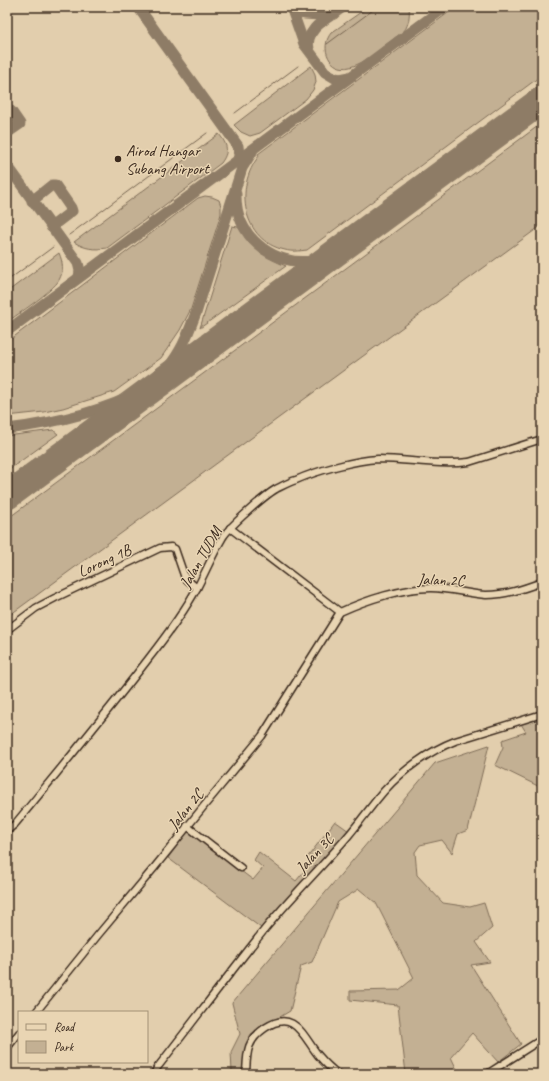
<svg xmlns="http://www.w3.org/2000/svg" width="549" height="1081" viewBox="0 0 549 1081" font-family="Caveat,sans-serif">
	<rect width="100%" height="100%" fill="#e2cead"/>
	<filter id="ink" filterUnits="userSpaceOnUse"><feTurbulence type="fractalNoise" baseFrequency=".025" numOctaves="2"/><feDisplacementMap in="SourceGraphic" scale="8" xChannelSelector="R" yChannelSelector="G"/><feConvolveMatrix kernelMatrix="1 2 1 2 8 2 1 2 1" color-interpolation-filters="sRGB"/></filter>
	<g filter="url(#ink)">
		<g fill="#c3b093" stroke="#7f6d58">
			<path d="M368 7H409C410 14 409 25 404 31 401 34 395 37 392 40 379 49 366 63 350 67 330 72 319 48 331 33Z"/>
			<path d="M456 7H537L542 13V75L307 250C299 251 292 252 285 250 242 241 234 187 259 156L258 154Z"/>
			<path d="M311 66 315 74 316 82 313 90 306 99 260 133 250 136 241 132 234 125Z"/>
			<path d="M542 123V225L7 617V519Z"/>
			<path d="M219 134C228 145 229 152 221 163L107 248C94 250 85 249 74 242Z"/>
			<path d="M205 196 212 197 219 200 221 206V214L191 309 180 330 161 358 114 392 63 408 44 412 7 416V342L198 198Z"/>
			<path d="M232 226 238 227C252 247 264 257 286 266L200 328Z"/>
			<path d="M59 253C63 262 64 271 59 280 53 291 18 314 7 322V292Z"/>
			<path d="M53 430 58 434 7 471V436Z"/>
			<path d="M542 718V788L495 765 503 747 502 740 526 732 521 724Z"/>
			<path d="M489 745 468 830 458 834 452 853 442 840 420 845 415 852 417 875 443 903 470 907 484 903 492 928 476 942 490 962 471 965 521 1044 498 1062 472 1033 451 1057 459 1074H406L398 1005 350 1000V991L399 990 414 978 376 903 359 889 338 902 312 962 301 966 290 1011 251 1034 246 1044 244 1074H235L232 1072 231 1052 240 1034 232 1003 435 763Z"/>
			<path d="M335 821 349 831 261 928 168 858 188 831 253 880 263 868 254 860 259 852 296 881 311 863 307 858Z"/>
		</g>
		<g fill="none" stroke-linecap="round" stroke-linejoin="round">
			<g stroke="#74624e" stroke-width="1">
				<path d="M327 44 377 7"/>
				<path d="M235 113 298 66"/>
				<path d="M69 235 207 133"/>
				<path d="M7 281 53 247"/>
			</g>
			<g stroke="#8e7c66" stroke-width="11">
				<path d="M138 7 238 146 239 155 238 160"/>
				<path d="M291 7 304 44 325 72 335 78 340 79 350 77"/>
				<path d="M292 10C300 15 324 16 334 14"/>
				<path d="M309 49C304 28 329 18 343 7"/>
				<path d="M7 114 11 111 20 124 7 133"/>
				<path d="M7 165 78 263 80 271 79 277"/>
				<path d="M236 194C235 235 271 266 312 261 324 259 333 253 343 248"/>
				<path d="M32 201 52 185H55L71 208 72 211 51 227"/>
				<path d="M7 331 445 7"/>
				<path d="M141 397C155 383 170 368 180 350 187 338 191 325 196 313L242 168 252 152"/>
				<path d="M7 429C55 423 103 412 146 389"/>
			</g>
			<path stroke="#8e7c66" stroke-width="28" d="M7 496 542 100"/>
			<g stroke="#3b2a1e" stroke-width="9">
				<g id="minor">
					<path d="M230 528 340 612"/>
					<path d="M7 630 36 608 55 598 160 548 171 547 175 549 185 578 197 588"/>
					<path d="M187 826 241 868"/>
					<path d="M7 831 15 824C60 769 106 714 149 658 167 635 184 612 197 588 206 571 213 554 223 537 230 526 264 496 276 489 282 486 289 482 296 480 316 471 356 460 378 459 409 459 438 466 469 462L542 439"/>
					<path d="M36 1012 98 935 154 868 204 806 262 736 340 612C366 600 403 588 431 588 450 588 468 594 486 595 506 595 523 589 542 582"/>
					<path d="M7 1048 19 1033"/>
					<path d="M154 1074 157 1068C193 1022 228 975 265 929 291 897 321 868 348 836 360 822 371 806 384 791 403 770 429 751 455 741L542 714"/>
					<path d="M246 1074C247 1053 246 1041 265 1028 294 1008 303 1036 318 1055 324 1062 331 1069 338 1074"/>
					<path d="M487 1074 542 1039"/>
				</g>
			</g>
			<use href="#minor" stroke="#e9d5b3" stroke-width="6"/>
		</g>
	</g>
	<circle fill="#3b2a1e" stroke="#e9d5b3" stroke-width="1.5" cx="118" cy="159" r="4"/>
	<g text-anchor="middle" stroke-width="3" stroke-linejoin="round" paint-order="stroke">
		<g font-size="16" fill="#3b2a1e" stroke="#e9d5b3" text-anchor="start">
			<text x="126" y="156">Airod Hangar<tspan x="126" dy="18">Subang Airport</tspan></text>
		</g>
		<g font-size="16" fill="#3b2a1e" stroke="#e9d5b3">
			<text transform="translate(200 557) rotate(-60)" y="6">Jalan TUDM</text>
			<text transform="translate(104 560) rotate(-25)" y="6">Lorong 1B</text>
			<text transform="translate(441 579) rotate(2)" y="6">Jalan 2C</text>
			<text transform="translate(185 809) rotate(-51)" y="6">Jalan 2C</text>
			<text transform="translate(314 853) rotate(-47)" y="6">Jalan 3C</text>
		</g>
	</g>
	<rect width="549" height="1081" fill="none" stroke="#e9d5b3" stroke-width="24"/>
	<rect x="12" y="12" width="525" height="1057" fill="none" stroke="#3b2a1e" stroke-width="1.5" filter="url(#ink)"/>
	<rect x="18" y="1011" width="130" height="52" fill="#e9d5b3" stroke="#a39177"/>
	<rect x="26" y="1024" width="20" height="6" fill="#e9d5b3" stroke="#a39177"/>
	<text x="54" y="1031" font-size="12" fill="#3b2a1e">Road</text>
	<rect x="26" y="1041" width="20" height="12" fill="#c3b093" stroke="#a39177"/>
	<text x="54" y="1051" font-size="12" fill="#3b2a1e">Park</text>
</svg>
